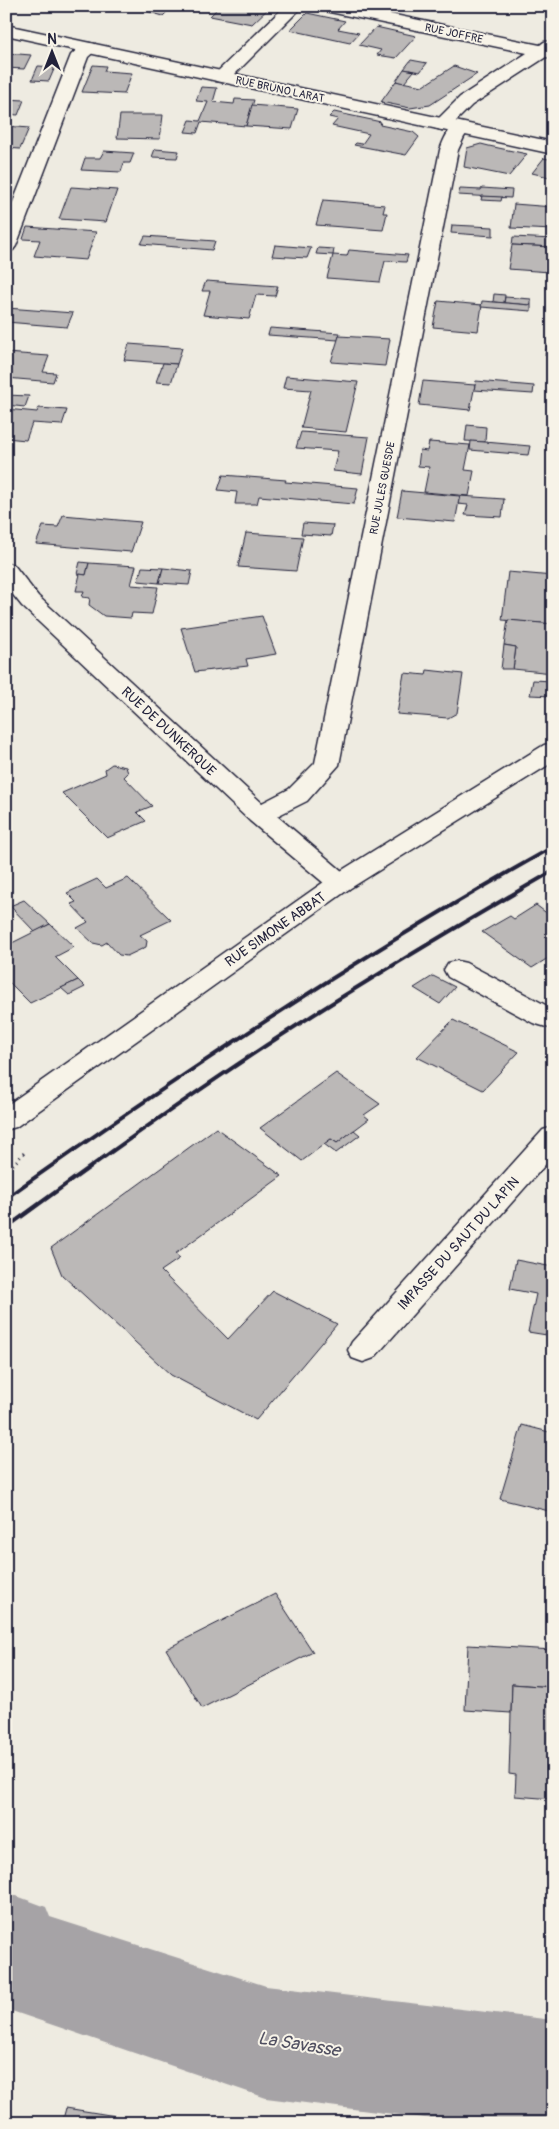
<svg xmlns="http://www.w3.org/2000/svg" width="559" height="2129" viewBox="0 0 559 2129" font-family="Pangolin,sans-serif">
	<rect width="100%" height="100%" fill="#eeebe1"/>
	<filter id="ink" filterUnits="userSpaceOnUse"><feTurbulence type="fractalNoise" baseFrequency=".02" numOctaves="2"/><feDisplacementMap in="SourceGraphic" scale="10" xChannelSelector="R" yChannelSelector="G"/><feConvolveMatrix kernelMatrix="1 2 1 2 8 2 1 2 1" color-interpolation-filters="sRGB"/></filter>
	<g filter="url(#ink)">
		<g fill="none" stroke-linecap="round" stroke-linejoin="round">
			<path fill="#a6a3a6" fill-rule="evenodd" d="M6 1892 46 1907 50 1917 266 1986 553 2020V2123H464L266 2098 6 2009Z"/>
		</g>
		<g fill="#bbb8b7" stroke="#22223b">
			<path d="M130 6H173L163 16Z"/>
			<path d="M206 6H271L252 24 210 16 216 10 205 8Z"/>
			<path d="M307 13 345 21 338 29 359 33 350 43 290 30Z"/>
			<path d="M376 27 416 36 396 58 377 55 381 50 359 45Z"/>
			<path d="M6 53 31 55 24 69 6 68Z"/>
			<path d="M411 60 427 63 420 72 404 69Z"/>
			<path d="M93 65 106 66 104 71 132 73 124 94 82 92Z"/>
			<path d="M38 66 55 67 49 81 32 80Z"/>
			<path d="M454 66 477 74 430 105 410 108 381 102 396 81 423 86Z"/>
			<path d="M404 69 414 71 404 83 396 81Z"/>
			<path d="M201 87 217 88 213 102 234 104 235 99 254 100 246 126 201 122 197 133 185 132 190 120 200 121 208 102 196 101Z"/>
			<path d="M6 99 24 100 18 115 6 114Z"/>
			<path d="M252 105 298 109 292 129 246 126Z"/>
			<path d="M334 112 381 122 380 125 413 132 419 137 406 155 354 145 356 143 362 144 369 134 332 126 338 119 329 117Z"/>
			<path d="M120 115H163L160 139 117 138Z"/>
			<path d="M6 126 29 128 20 149 6 148Z"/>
			<path d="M481 144 489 146 527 154 509 176 464 167 467 148Z"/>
			<path d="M155 149 179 151 177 158 152 157Z"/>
			<path d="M104 151 134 153 130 163H124L121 172 81 170 85 158H100Z"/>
			<path d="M544 158 553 160V178L532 173Z"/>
			<path d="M71 187 117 190 106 222 59 219Z"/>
			<path d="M482 188 512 190 511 198 458 195 460 189 481 190Z"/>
			<path d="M482 196 502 197 501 201 481 200Z"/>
			<path d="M323 200 385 205 383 213H387L383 230 316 225Z"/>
			<path d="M514 204 553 207V230L511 228Z"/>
			<path d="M452 225 493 227V236L451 233Z"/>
			<path d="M27 227 96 232 86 260 34 256 40 240 23 239Z"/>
			<path d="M145 236 215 241 212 250 141 244Z"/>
			<path d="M513 237 553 239V247L512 245Z"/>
			<path d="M275 245 311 248 307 258 272 256Z"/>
			<path d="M512 245 553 247 550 272 508 269Z"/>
			<path d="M318 248 334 249 333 255 316 254Z"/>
			<path d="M349 250 408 255 406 262 385 261 380 282 327 278 333 255 347 256Z"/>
			<path d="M206 281 278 286 275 296 256 295 249 319 203 315 210 291H202Z"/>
			<path d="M494 294 505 295 504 303 493 302Z"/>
			<path d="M505 297 531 299V305L504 303Z"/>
			<path d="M438 301 482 305 478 331 433 327Z"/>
			<path d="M482 301 531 305V311L481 307Z"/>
			<path d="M6 309 7 308 73 313 67 327 6 322Z"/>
			<path d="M270 328 340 333 338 340 268 335Z"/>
			<path d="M339 336 390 339 385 366 331 362Z"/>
			<path d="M129 344 182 348 177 364 124 360Z"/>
			<path d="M547 345H553V355H545Z"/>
			<path d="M6 353 49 356 43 372 56 373 53 382 6 378Z"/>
			<path d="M163 363 177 364 171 383 156 382Z"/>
			<path d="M286 376 358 382 346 432 301 428 311 390 283 388Z"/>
			<path d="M423 381 475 385 470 410 419 405Z"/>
			<path d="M476 381 534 386 533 394 474 390Z"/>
			<path d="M6 395 29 396 25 407 6 405Z"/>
			<path d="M39 408 67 410 62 425 32 423 26 440 6 438V409L37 412Z"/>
			<path d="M467 425 486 427 485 442 465 441Z"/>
			<path d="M301 432 369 437 362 474 333 471 338 451 296 448Z"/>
			<path d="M471 441 485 442 530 446 528 455 470 450Z"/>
			<path d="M429 442 470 445 465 470 474 471 469 496 424 492 429 467 418 466 420 450 427 451Z"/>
			<path d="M223 475 286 480 285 482 358 488 354 504 259 496 257 504H235L237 492 218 490Z"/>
			<path d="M402 491 460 496 455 522 397 517Z"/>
			<path d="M460 496 504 499 502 517 465 515 468 505 458 504Z"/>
			<path d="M63 515 129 521 141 522 131 552 36 544 43 526 58 527Z"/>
			<path d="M303 523 333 525 331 536 301 534Z"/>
			<path d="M246 533 303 537 296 571 238 567Z"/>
			<path d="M80 562 89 563 86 575 77 574Z"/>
			<path d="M89 563 136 566 131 585 158 587 152 614 132 613 131 618 104 616 89 605 90 598 82 597 84 591H76L80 574 86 575Z"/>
			<path d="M142 567 163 568 159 583 138 581Z"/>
			<path d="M163 568 192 571 189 585 159 583Z"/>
			<path d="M508 572 553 576V624L502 620Z"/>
			<path d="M262 616 276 654 246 659 248 666 195 672 181 628Z"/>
			<path d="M508 620 553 624V673L513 669 516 647 504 645Z"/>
			<path d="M504 645 516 647 513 669H501Z"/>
			<path d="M427 670 463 674 457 713 448 718 397 714 404 673 426 675Z"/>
			<path d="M533 680 553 681V696L530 695Z"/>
			<path d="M112 764 126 767 128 773 124 777 152 806 137 812 146 821 107 838 62 793 106 774 105 769Z"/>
			<path d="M128 878 171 920 140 935 147 941 146 947 127 956 119 955 107 942 102 945 93 943 77 928 88 922 71 904 76 902 67 893 97 879 106 888Z"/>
			<path d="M24 900 50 924 35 932 10 906Z"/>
			<path d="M536 905 553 918V955L532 968 482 932 510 916 514 919Z"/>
			<path d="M50 924 74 947 55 957 78 980 30 1003 6 979V946Z"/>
			<path d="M433 976 455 987 440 1004 414 988Z"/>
			<path d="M78 980 85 987 69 995 61 988Z"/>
			<path d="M453 1020 519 1052 483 1090 417 1057Z"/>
			<path d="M336 1073 380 1104 364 1115 369 1119 337 1143 331 1139 302 1161 260 1128Z"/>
			<path d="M216 1128 282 1176 175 1254 180 1258 161 1271 228 1339 273 1291 337 1324 256 1420 171 1375 62 1275 51 1248Z"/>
			<path d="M354 1130 360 1135 336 1153 324 1144 331 1139 337 1143Z"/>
			<path d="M516 1260 553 1267V1336L528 1332 536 1294 510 1289Z"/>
			<path d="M522 1425 553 1433V1512L500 1499Z"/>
			<path d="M275 1594 313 1652 202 1708 166 1649Z"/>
			<path d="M468 1645 553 1650V1687L512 1684 511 1713 465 1710Z"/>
			<path d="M512 1684 553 1687V1799L515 1796 516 1775 509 1774Z"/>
			<path d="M66 2108 122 2117 121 2123H62Z"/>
		</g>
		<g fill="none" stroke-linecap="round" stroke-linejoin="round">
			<g stroke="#22223b" stroke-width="3">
				<g id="street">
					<path d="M285 6H303L228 81 222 82 216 81 213 77 216 73Z"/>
					<path d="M317 6H351L540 45 544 42 553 41V58L546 57 472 105 449 128 442 130 435 128 433 124 460 97 527 53 325 11 319 10Z"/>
					<path d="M89 43 95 44 98 48 88 57 16 246 13 250 6 252V220L71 55 83 44Z"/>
					<path d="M461 123 468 125 470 129 464 137 458 150 339 765 307 801 277 816 349 877 353 883 349 889 340 892 331 889 250 821 22 606 6 586V563L14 565 38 596 262 803 289 789 315 763 440 150C444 139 448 127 461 123Z"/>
					<path d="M457 961 466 963 553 1009V1029L533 1023 448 977 444 970 448 963Z"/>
					<path d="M553 1127V1156L374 1358 363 1362 352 1358 348 1350 352 1342 543 1130Z"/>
				</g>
			</g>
			<g stroke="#22223b" stroke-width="3">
				<g id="secondary">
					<path d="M6 25 553 142V154L6 35Z"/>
					<path d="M553 743V762L349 889 16 1127 6 1130V1106L331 877 544 745Z"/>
				</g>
			</g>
			<path stroke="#22223b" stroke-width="3" stroke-dasharray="1 4" stroke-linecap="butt" d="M6 1172 24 1153"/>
			<use href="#street" fill="#f7f3e8" fill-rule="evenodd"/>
			<use href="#secondary" fill="#f7f3e8" fill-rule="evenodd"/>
			<g stroke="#22223b" stroke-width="4">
				<path d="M6 1198C183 1072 363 953 553 847"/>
				<path d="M6 1228C96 1162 188 1096 282 1035 370 978 461 924 553 871"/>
			</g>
		</g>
	</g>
	<g text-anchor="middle" stroke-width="4" stroke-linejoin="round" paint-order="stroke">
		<g font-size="11" fill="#22223b" stroke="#f7f3e8">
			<text transform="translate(454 33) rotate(12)" y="4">RUE JOFFRE</text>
			<text transform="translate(280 89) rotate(12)" y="4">RUE BRUNO LARAT</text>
			<text transform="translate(382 488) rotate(-79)" y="4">RUE JULES GUESDE</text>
		</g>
		<g font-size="14" fill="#22223b" stroke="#f7f3e8">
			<text transform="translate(169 731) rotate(43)" y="5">RUE DE DUNKERQUE</text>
			<text transform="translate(275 929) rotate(-35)" y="5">RUE SIMONE ABBAT</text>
			<text transform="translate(458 1243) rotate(-48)" y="5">IMPASSE DU SAUT DU LAPIN</text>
		</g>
		<g font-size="18" font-style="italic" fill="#504f60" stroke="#f7f3e8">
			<text transform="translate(299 2044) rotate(9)" y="6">La Savasse</text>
		</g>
	</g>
	<rect width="559" height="2129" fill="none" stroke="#f7f3e8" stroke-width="25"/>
	<rect x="12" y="12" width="534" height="2104" fill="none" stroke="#22223b" stroke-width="2" filter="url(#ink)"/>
	<g transform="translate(52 52)" stroke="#f7f3e8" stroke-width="4" paint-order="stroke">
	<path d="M0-4L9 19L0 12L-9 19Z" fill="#22223b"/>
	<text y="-8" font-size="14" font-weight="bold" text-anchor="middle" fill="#22223b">N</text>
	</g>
</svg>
